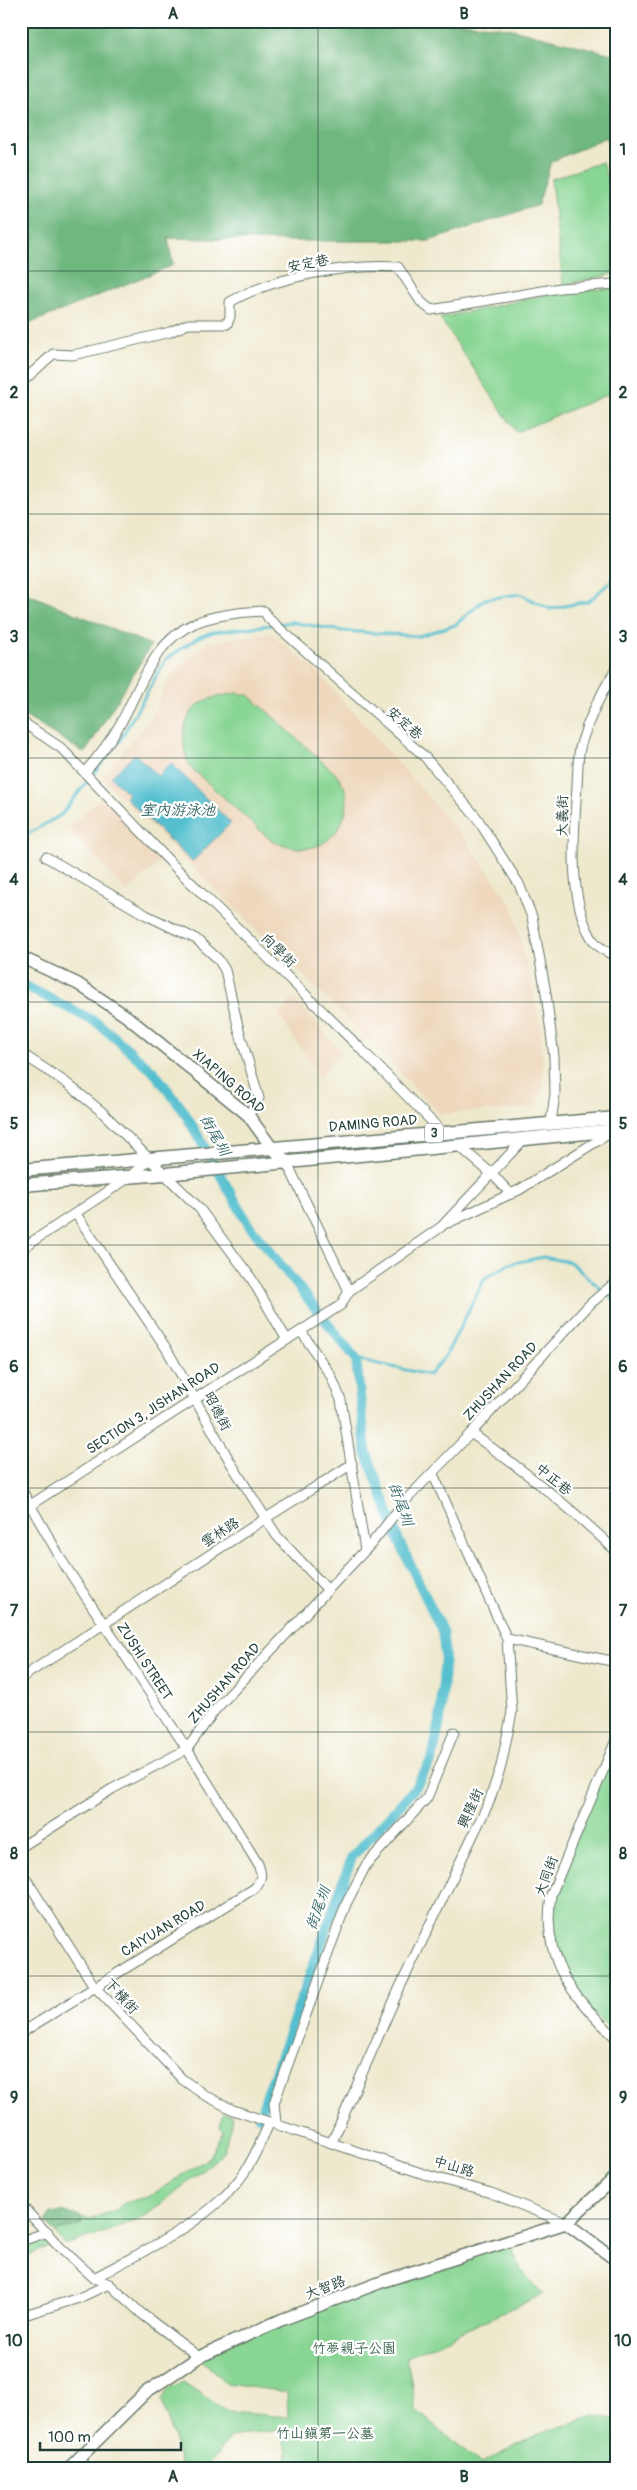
<svg xmlns="http://www.w3.org/2000/svg" width="637" height="2490" viewBox="0 0 637 2490" font-family="Pangolin,'LXGW WenKai TC',sans-serif">
	<rect width="100%" height="100%" fill="#fff"/>
	<filter id="ink" filterUnits="userSpaceOnUse"><feTurbulence type="fractalNoise" baseFrequency=".02" numOctaves="2"/><feDisplacementMap in="SourceGraphic" scale="10" xChannelSelector="R" yChannelSelector="G"/><feConvolveMatrix kernelMatrix="1 2 1 2 8 2 1 2 1" color-interpolation-filters="sRGB"/></filter>
	<filter id="wash" filterUnits="userSpaceOnUse"><feTurbulence type="fractalNoise" baseFrequency=".0096" numOctaves="4" result="noise"/><feDisplacementMap in="SourceGraphic" scale="20" xChannelSelector="R" yChannelSelector="G"/><feGaussianBlur stdDeviation="1.12" result="paint"/><feColorMatrix in="noise" values="0 0 0 0 0 0 0 0 0 0 0 0 0 0 0 0 0 1.4 0 .05"/><feComposite in="paint" operator="in"/></filter>
	<g filter="url(#wash)">
		<rect width="100%" height="100%" fill="#eee8cc"/>
		<g fill="#eed7bb">
			<path d="M269 633 317 671 465 839 512 905 540 1023 544 1084 537 1107 440 1114 367 1038 101 777 151 718 171 674 208 642Z"/>
			<path d="M102 797 161 861 127 892 68 828Z"/>
			<path d="M294 998 341 1052 319 1076 278 1014Z"/>
		</g>
		<g fill="#89d694" stroke="#548a64">
			<path d="M602 162 616 204V273L563 285 551 179Z"/>
			<path d="M616 288V391L516 432 440 318 560 292Z"/>
			<path d="M237 693 249 695 338 776C340 780 344 785 345 789 353 813 334 846 308 848 296 849 285 845 273 842L189 766C182 749 180 721 196 707 206 697 223 696 237 693Z"/>
			<path d="M616 1745V2036L572 1991 550 1939 551 1895Z"/>
			<path d="M223 2113 233 2116 224 2150 215 2160 147 2215 117 2228 65 2245 55 2232 82 2224 80 2217 89 2219 105 2214 116 2210 124 2203 150 2196 210 2157 223 2131 220 2127Z"/>
			<path d="M48 2234 57 2245 21 2257V2243Z"/>
			<path d="M510 2242C518 2266 523 2277 543 2294L407 2357 416 2410 481 2464 539 2434 593 2416 616 2419V2469H285L287 2451 279 2429 231 2437 206 2469H182L162 2400 169 2388 183 2382 228 2412 288 2417 287 2392 227 2384 199 2357 281 2320Z"/>
		</g>
		<g fill="#6eb77e" stroke="#467a59">
			<path d="M21 21H444L508 28 616 55V166L606 137 551 162 538 205 429 241H288L168 238 173 265 21 327Z"/>
			<path d="M21 591 151 645 85 753 21 714Z"/>
			<path d="M62 2211 80 2217 82 2223 55 2232 45 2222 51 2213Z"/>
		</g>
		<path fill="#54bfcf" stroke="#3a7e82" d="M135 754 158 776 171 763 231 823 192 862 125 797 128 794 111 777Z"/>
		<g fill="none" stroke-linecap="round" stroke-linejoin="round">
			<g stroke="#54bfcf" stroke-width="3">
				<path d="M277 624 291 622 343 631 419 636 455 625 485 599 520 594 550 609 589 601 616 577"/>
				<path d="M21 838 61 815 120 740 166 659 199 637 213 632 271 625"/>
				<path d="M356 1359 429 1375 445 1357 485 1278 509 1264 543 1257 570 1262 616 1302"/>
			</g>
			<path stroke="#54bfcf" stroke-width="10" d="M21 984 98 1023 154 1072 183 1110 249 1225 356 1359 366 1451 399 1541 442 1631 445 1655 440 1721 432 1759 415 1788 352 1857 259 2117"/>
		</g>
	</g>
	<g filter="url(#ink)">
		<g fill="none" stroke-linecap="round" stroke-linejoin="round">
			<g stroke="#677969" stroke-width="11">
				<g id="street">
					<path d="M21 383 53 354 73 355 170 332 188 324H227L230 317V302C275 276 348 264 398 267L421 302 431 310 560 288 616 284"/>
					<path d="M616 669C601 693 589 717 581 744 577 757 578 773 577 786 574 831 568 895 590 935 595 946 606 951 616 957"/>
					<path d="M21 721 61 748 174 866 360 1048 442 1132"/>
					<path d="M85 772C98 757 109 743 119 726 141 688 152 642 195 623 215 615 243 612 264 611L269 619 424 756 477 818 519 884 532 917 546 993 554 1057 555 1094 551 1122 546 1126"/>
					<path d="M46 857 146 915 196 939 218 959 225 970 239 1030 259 1098 248 1116"/>
					<path d="M21 1053 65 1082 101 1111 199 1208 251 1278 287 1340"/>
					<path d="M458 1145 493 1175 511 1194"/>
					<path d="M286 1161 349 1291"/>
					<path d="M76 1214 166 1348 232 1465 277 1536 327 1589"/>
					<path d="M448 1223 519 1190 613 1131"/>
					<path d="M21 1249 130 1177 150 1159"/>
					<path d="M301 1331 331 1376 341 1400 365 1550"/>
					<path d="M471 1433C522 1469 571 1508 616 1551"/>
					<path d="M21 1489 64 1564 187 1749 258 1864C262 1875 262 1879 255 1888L21 2033"/>
					<path d="M21 1511 341 1305 349 1291 441 1227 526 1137"/>
					<path d="M507 1639 616 1662"/>
					<path d="M21 1678 266 1518 352 1464"/>
					<path d="M616 1740 551 1895C541 1960 571 1995 616 2038"/>
					<path d="M21 1847 112 1789 187 1749 215 1710 372 1543 406 1500 471 1433 590 1304 616 1282"/>
					<path d="M21 1871 94 1986 182 2079 203 2094 233 2110 430 2176 491 2193 566 2223"/>
					<path d="M276 2123 274 2103 346 1904 366 1865 427 1798 454 1732"/>
					<path d="M332 2142 400 1987 489 1802 501 1766 512 1712 507 1639 433 1474"/>
					<path d="M21 2205 60 2247 94 2278 109 2284 142 2314 199 2357"/>
					<path d="M21 2241 48 2232"/>
					<path d="M94 2278C144 2250 211 2222 244 2173 255 2157 262 2138 270 2122"/>
					<path d="M21 2316 79 2298 109 2284"/>
				</g>
			</g>
			<g stroke="#677969" stroke-width="14">
				<g id="secondary">
					<path d="M21 957 78 984 126 1016 248 1115 272 1148 286 1161"/>
					<path d="M566 2223 616 2260"/>
					<path d="M68 2469 146 2392 199 2357 281 2320 384 2281 566 2223 616 2177"/>
				</g>
			</g>
			<g stroke="#677969" stroke-width="15">
				<g id="primary">
					<path d="M21 1170 616 1118"/>
					<path d="M21 1185 165 1174 616 1130"/>
				</g>
			</g>
			<use href="#street" stroke="#fff" stroke-width="9"/>
			<use href="#secondary" stroke="#fff" stroke-width="11"/>
			<use href="#primary" stroke="#fff" stroke-width="12"/>
		</g>
	</g>
	<path fill="none" stroke="#1f3d34" stroke-width="1" stroke-opacity="0.55" d="M318 21V2469M21 271H616M21 514H616M21 758H616M21 1002H616M21 1245H616M21 1488H616M21 1732H616M21 1976H616M21 2219H616"/>
	<g text-anchor="middle" stroke-width="4.5" stroke-linejoin="round" paint-order="stroke">
		<rect fill="#fff" stroke="#627771" stroke-width="1" x="425" y="1123.5" width="18" height="19" rx="4"/>
		<g font-size="12" font-weight="bold" fill="#1f3d34">
			<text x="434" y="1137">3</text>
		</g>
		<g font-size="14" fill="#1f3d34" stroke="#fff">
			<text transform="translate(308 263) rotate(-11)" y="5">安定巷</text>
			<text transform="translate(405 723) rotate(41)" y="5">安定巷</text>
			<text transform="translate(562 816) rotate(-89)" y="5">大義街</text>
			<text transform="translate(279 950) rotate(44)" y="5">向學街</text>
			<text transform="translate(229 1081) rotate(41)" y="5">XIAPING ROAD</text>
			<text transform="translate(373 1123) rotate(-5)" y="5">DAMING ROAD</text>
			<text transform="translate(500 1381) rotate(-47)" y="5">ZHUSHAN ROAD</text>
			<text transform="translate(153 1408) rotate(-33)" y="5">SECTION 3, JISHAN ROAD</text>
			<text transform="translate(218 1411) rotate(62)" y="5">昭德街</text>
			<text transform="translate(554 1479) rotate(39)" y="5">中正巷</text>
			<text transform="translate(220 1532) rotate(-33)" y="5">雲林路</text>
			<text transform="translate(145 1661) rotate(57)" y="5">ZUSHI STREET</text>
			<text transform="translate(224 1683) rotate(-49)" y="5">ZHUSHAN ROAD</text>
			<text transform="translate(470 1808) rotate(-66)" y="5">興隆街</text>
			<text transform="translate(546 1876) rotate(-70)" y="5">大同街</text>
			<text transform="translate(163 1928) rotate(-31)" y="5">CAIYUAN ROAD</text>
			<text transform="translate(122 1996) rotate(47)" y="5">下橫街</text>
			<text transform="translate(454 2166) rotate(17)" y="5">中山路</text>
			<text transform="translate(325 2287) rotate(-21)" y="5">大智路</text>
		</g>
		<g font-size="14" fill="#3a634c" stroke="#fff">
			<text x="354" y="2353">竹夢親子公園</text>
			<text x="325" y="2438">竹山鎮第一公墓</text>
		</g>
		<g font-size="15" font-style="italic" fill="#2f6462" stroke="#fff">
			<text x="178" y="815">室內游泳池</text>
			<text transform="translate(215 1135) rotate(60)" y="5">街尾圳</text>
			<text transform="translate(401 1504) rotate(70)" y="5">街尾圳</text>
			<text transform="translate(318 1908) rotate(-70)" y="5">街尾圳</text>
		</g>
	</g>
	<rect width="637" height="2490" fill="none" stroke="#fff" stroke-width="55"/>
	<path d="M40 2442v8h141v-8" fill="none" stroke="#1f3d34" stroke-width="2.5"/>
	<text x="48" y="2442" font-size="15" fill="#1f3d34" stroke="#ffffff" stroke-width="4" paint-order="stroke">100 m</text>
	<rect x="28" y="28" width="582" height="2434" fill="none" stroke="#1f3d34" stroke-width="2"/>
	<g font-size="16" text-anchor="middle" font-weight="bold" fill="#1f3d34">
		<text x="173" y="19">A</text>
		<text x="464" y="19">B</text>
		<text x="14" y="155">1</text>
		<text x="623" y="155">1</text>
		<text x="14" y="398">2</text>
		<text x="623" y="398">2</text>
		<text x="14" y="642">3</text>
		<text x="623" y="642">3</text>
		<text x="14" y="885">4</text>
		<text x="623" y="885">4</text>
		<text x="14" y="1129">5</text>
		<text x="623" y="1129">5</text>
		<text x="14" y="1372">6</text>
		<text x="623" y="1372">6</text>
		<text x="14" y="1616">7</text>
		<text x="623" y="1616">7</text>
		<text x="14" y="1859">8</text>
		<text x="623" y="1859">8</text>
		<text x="14" y="2103">9</text>
		<text x="623" y="2103">9</text>
		<text x="14" y="2346">10</text>
		<text x="623" y="2346">10</text>
		<text x="173" y="2482">A</text>
		<text x="464" y="2482">B</text>
	</g>
</svg>
